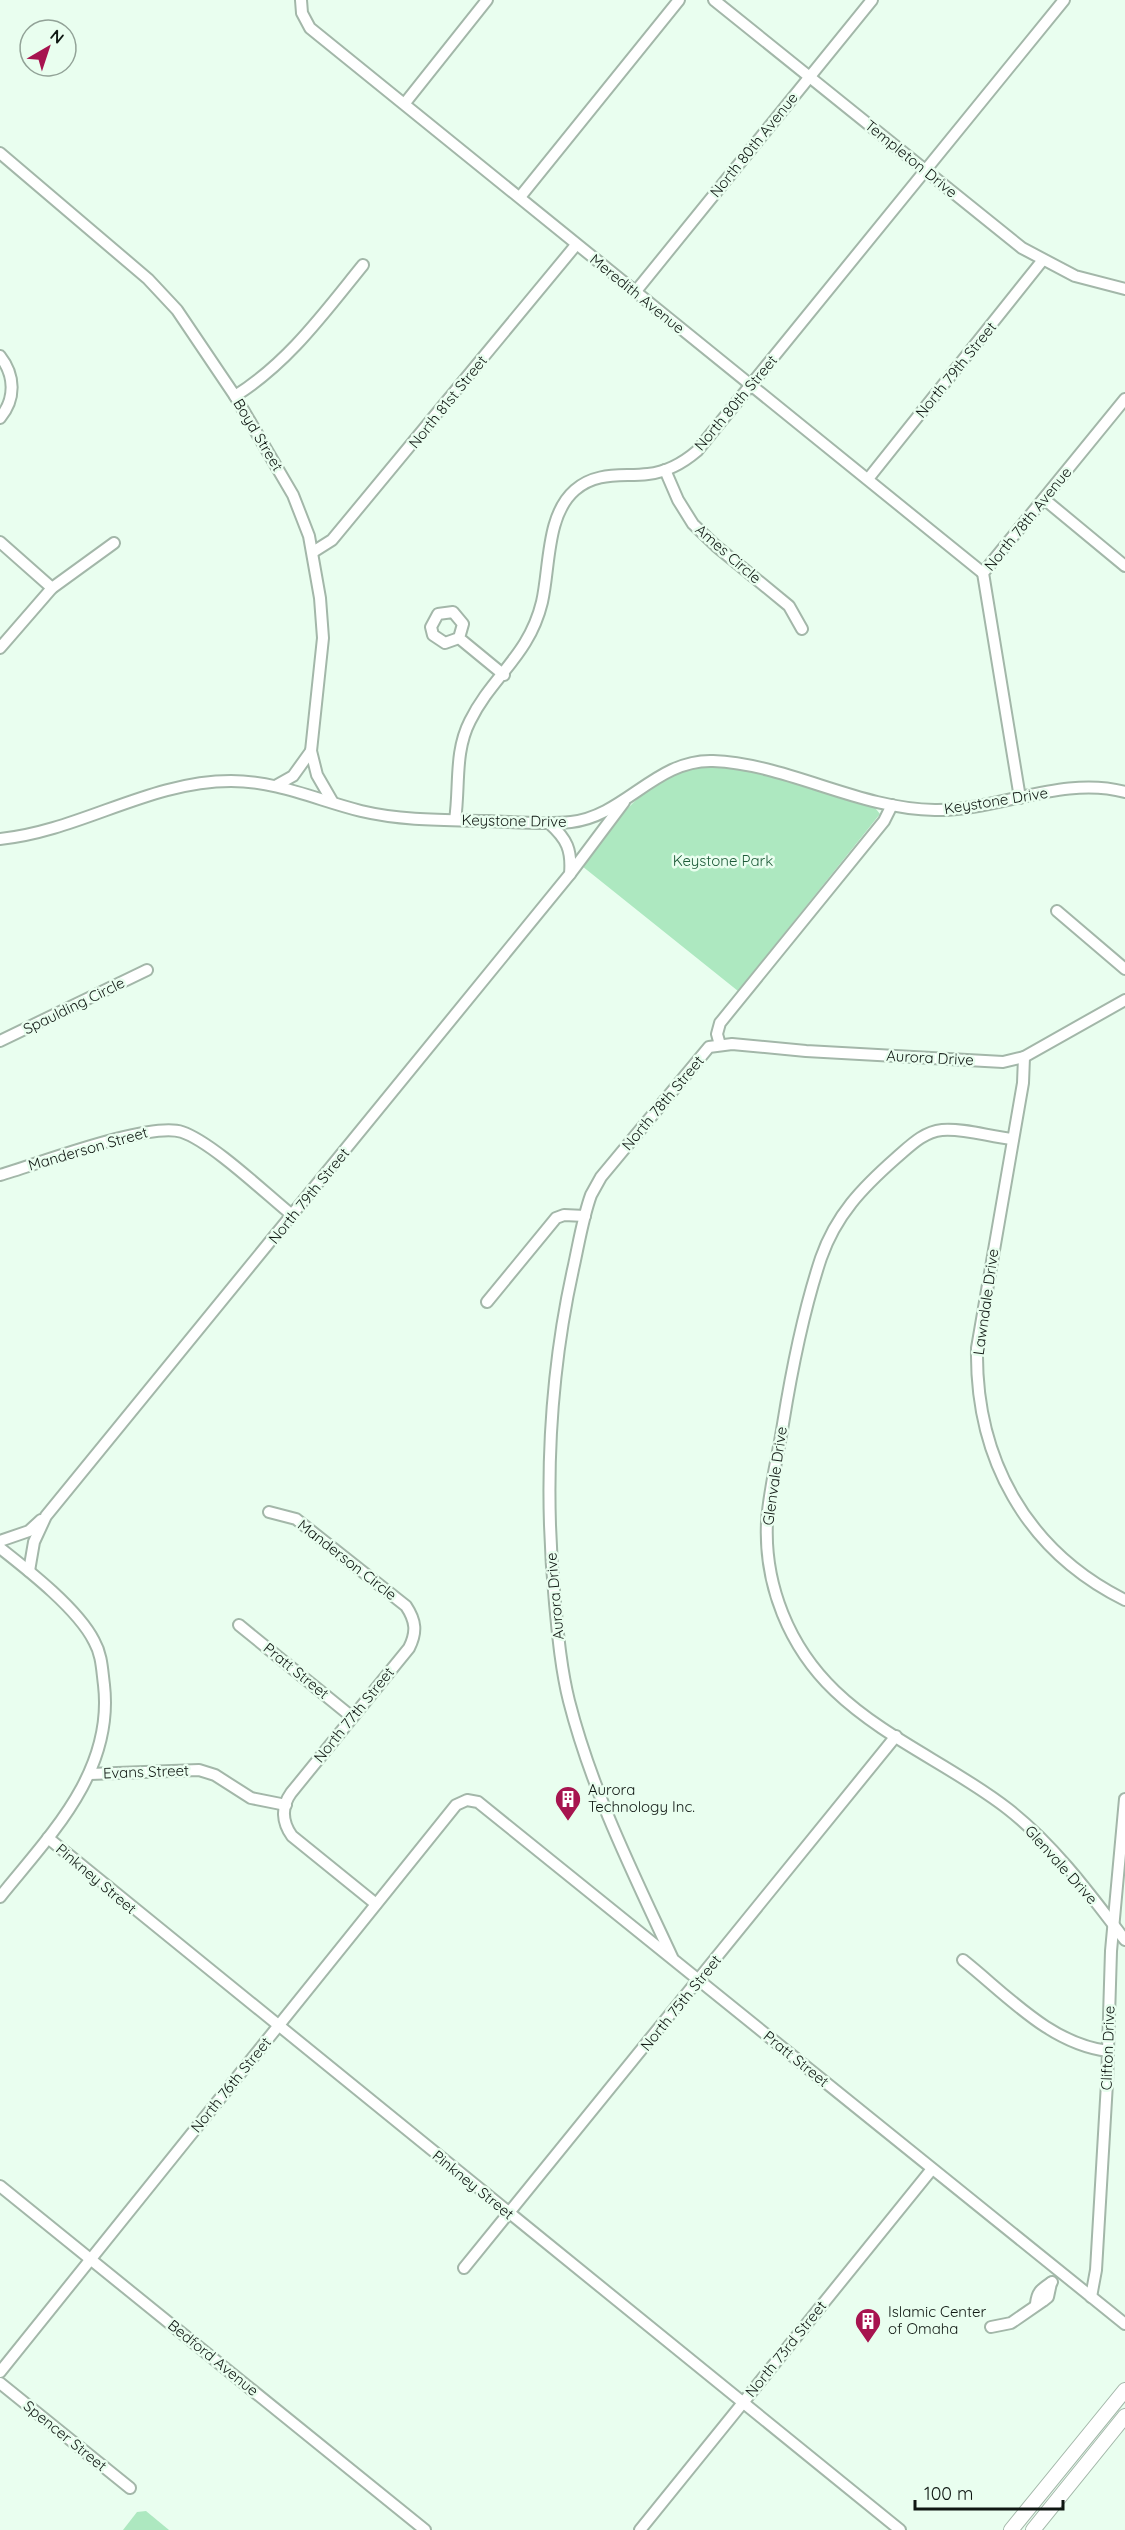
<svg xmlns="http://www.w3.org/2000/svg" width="1125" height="2530" viewBox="0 0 1125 2530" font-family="Quicksand,sans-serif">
	<rect width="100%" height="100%" fill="#e9feef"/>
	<g fill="#ade8c0">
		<path d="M706 766 752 771 872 804 880 814 738 991 582 866C618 819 644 775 706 766Z"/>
		<path d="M146 2511 169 2530H123L137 2512Z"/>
	</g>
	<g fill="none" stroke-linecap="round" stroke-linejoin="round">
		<g stroke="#a3b7a9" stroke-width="14">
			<g id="minor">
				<path d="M301 0 302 13 310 28 983 573"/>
				<path d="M714 0 1022 248 1075 276 1125 289"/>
				<path d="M405 103 487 0"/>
				<path d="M0 153 148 279 177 310 235 396 293 495 309 536 320 598 323 638 311 751 317 775 332 801"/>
				<path d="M520 197 679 0"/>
				<path d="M636 291 872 0"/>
				<path d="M0 356C15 375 16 399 0 418"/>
				<path d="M235 396C288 363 324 313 363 265"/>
				<path d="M665 470 678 500 693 524 716 546 789 606 802 629"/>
				<path d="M868 479 1042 261"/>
				<path d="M1044 499 1125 566"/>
				<path d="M0 542 52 588"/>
				<path d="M313 552 332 540 576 245"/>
				<path d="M459 638 445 643 433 635 431 627 438 614 453 612 463 624 459 638 504 675"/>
				<path d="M0 648 52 588 114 543"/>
				<path d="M277 785 293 776 311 751"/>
				<path d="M1020 798 983 573 1125 399"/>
				<path d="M455 820C460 787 454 752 470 721 492 676 529 656 542 602 550 567 546 515 575 490 597 471 622 477 648 474 667 472 683 463 697 451L1064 0"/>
				<path d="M0 839C80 831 149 781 231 781 277 781 317 800 361 811 403 821 446 820 489 821 516 822 544 825 571 822 625 816 656 759 713 761 788 764 858 809 935 810 997 811 1063 775 1125 792"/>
				<path d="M570 874 624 802"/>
				<path d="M1057 911 1125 969"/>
				<path d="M0 1041 147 970"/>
				<path d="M720 1045 717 1034 720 1023 884 821 892 805"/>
				<path d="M1024 1057 1023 1083 977 1348C975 1458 1026 1551 1125 1600"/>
				<path d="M1013 1139C990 1137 965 1128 942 1130 923 1132 910 1146 896 1158 862 1188 836 1215 821 1258 803 1312 792 1368 783 1424 778 1456 769 1490 767 1522 764 1585 789 1647 835 1691 885 1739 953 1766 1008 1809 1054 1845 1090 1894 1125 1940"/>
				<path d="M0 1175C38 1164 150 1121 182 1132 212 1142 266 1194 292 1215"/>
				<path d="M487 1302 556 1218 564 1215 585 1216"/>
				<path d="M269 1512 296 1519 406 1606C416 1621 417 1632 409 1648L291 1793C281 1807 282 1822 292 1836L376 1904"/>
				<path d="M0 1541 29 1531 41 1520"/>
				<path d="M0 1548C28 1570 78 1609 94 1641 102 1655 102 1670 104 1685 114 1772 50 1835 0 1897"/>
				<path d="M29 1571 34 1542 46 1516 570 874C572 850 567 839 549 823"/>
				<path d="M239 1625 352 1717"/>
				<path d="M90 1774 199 1770 215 1775 251 1798 286 1805"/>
				<path d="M48 1838 900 2530"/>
				<path d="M672 1957C633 1873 592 1791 569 1701 561 1669 558 1635 555 1603 544 1490 549 1376 574 1265 579 1242 583 1217 591 1195L601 1177 709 1047 732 1044 806 1051 1003 1062 1024 1057 1125 1000"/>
				<path d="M963 1960C1007 1995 1050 2044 1108 2051"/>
				<path d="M0 2186 425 2530"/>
				<path d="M464 2268 896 1736"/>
				<path d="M1091 2297 1096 2270 1107 2083 1111 1951 1125 1799"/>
				<path d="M1036 2304C1037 2291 1042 2289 1052 2282"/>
				<path d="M991 2327 1011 2323 1043 2301 1048 2297 1051 2283"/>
				<path d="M0 2372 456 1805 467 1800 478 1802 1125 2324"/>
				<path d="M0 2383 130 2488"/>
				<path d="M640 2530 932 2169"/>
			</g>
		</g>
		<g stroke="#a3b7a9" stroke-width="16">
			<g id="major">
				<path d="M1011 2530 1125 2390"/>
				<path d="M1033 2530 1125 2416"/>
			</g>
		</g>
		<use href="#minor" stroke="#fff" stroke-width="10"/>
		<use href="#major" stroke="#fff" stroke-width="14"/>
	</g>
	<defs>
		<g id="building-pin" transform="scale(1.35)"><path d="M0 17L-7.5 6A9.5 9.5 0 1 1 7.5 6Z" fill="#a7144f" stroke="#e9feef"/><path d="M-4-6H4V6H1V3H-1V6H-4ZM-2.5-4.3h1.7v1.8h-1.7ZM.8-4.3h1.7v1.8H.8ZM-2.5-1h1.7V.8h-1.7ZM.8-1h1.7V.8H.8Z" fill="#fff"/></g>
	</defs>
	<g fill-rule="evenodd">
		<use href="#building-pin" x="568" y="1799"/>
		<use href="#building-pin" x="868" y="2321"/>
	</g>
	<g text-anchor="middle" stroke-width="5" stroke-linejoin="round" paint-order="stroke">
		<g font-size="15" fill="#0f1712" stroke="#e9feef">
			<text transform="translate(754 145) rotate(-51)" y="5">North 80th Avenue</text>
			<text transform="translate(911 159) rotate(39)" y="5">Templeton Drive</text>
			<text transform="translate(637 294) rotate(39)" y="5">Meredith Avenue</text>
			<text transform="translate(956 370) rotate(-51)" y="5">North 79th Street</text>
			<text transform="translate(448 402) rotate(-51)" y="5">North 81st Street</text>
			<text transform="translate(736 403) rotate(-50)" y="5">North 80th Street</text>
			<text transform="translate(258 435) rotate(59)" y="5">Boyd Street</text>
			<text transform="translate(1028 519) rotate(-51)" y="5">North 78th Avenue</text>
			<text transform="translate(728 554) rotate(41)" y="5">Ames Circle</text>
			<text transform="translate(996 801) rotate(-9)" y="5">Keystone Drive</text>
			<text transform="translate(514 821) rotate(1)" y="5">Keystone Drive</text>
			<text transform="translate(74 1006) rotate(-26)" y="5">Spaulding Circle</text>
			<text transform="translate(930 1058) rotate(3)" y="5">Aurora Drive</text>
			<text transform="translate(663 1103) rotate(-50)" y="5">North 78th Street</text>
			<text transform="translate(88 1149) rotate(-16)" y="5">Manderson Street</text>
			<text transform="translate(309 1196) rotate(-51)" y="5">North 79th Street</text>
			<text transform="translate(986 1302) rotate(-82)" y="5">Lawndale Drive</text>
			<text transform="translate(775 1476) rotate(-82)" y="5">Glenvale Drive</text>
			<text transform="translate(347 1560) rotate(38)" y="5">Manderson Circle</text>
			<text transform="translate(555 1596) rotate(-95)" y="5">Aurora Drive</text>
			<text transform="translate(296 1671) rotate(39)" y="5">Pratt Street</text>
			<text transform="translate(354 1715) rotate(-51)" y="5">North 77th Street</text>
			<text transform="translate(146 1772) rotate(-2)" y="5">Evans Street</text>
			<text transform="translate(1061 1865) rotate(48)" y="5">Glenvale Drive</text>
			<text transform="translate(96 1879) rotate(40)" y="5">Pinkney Street</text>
			<text transform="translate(681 2003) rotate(-51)" y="5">North 75th Street</text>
			<text transform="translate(1108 2048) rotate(-88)" y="5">Clifton Drive</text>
			<text transform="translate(796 2059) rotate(39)" y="5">Pratt Street</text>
			<text transform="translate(231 2085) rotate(-51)" y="5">North 76th Street</text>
			<text transform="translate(473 2185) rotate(39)" y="5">Pinkney Street</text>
			<text transform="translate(786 2349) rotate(-51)" y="5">North 73rd Street</text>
			<text transform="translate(213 2358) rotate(39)" y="5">Bedford Avenue</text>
			<text transform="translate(65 2436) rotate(39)" y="5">Spencer Street</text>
		</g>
		<g font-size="15" fill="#1d5b38" stroke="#e9feef">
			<text x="723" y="866">Keystone Park</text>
		</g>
		<g font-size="15" fill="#0f1712" stroke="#e9feef" text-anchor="start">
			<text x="588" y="1795">Aurora<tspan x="588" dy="17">Technology Inc.</tspan></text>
			<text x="888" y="2317">Islamic Center<tspan x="888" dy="17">of Omaha</tspan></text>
		</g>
	</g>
	<g transform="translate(48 48) rotate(39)"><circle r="28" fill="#e9feef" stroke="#92a297" stroke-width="1.5"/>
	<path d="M0-4.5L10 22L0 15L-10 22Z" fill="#a7144f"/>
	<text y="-9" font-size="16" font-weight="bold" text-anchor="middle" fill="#0f1712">N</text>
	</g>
	<path d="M915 2500v9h148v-9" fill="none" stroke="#0f1712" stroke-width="3"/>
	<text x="924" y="2500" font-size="18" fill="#0f1712" stroke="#e9feef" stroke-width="4.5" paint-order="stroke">100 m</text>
</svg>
